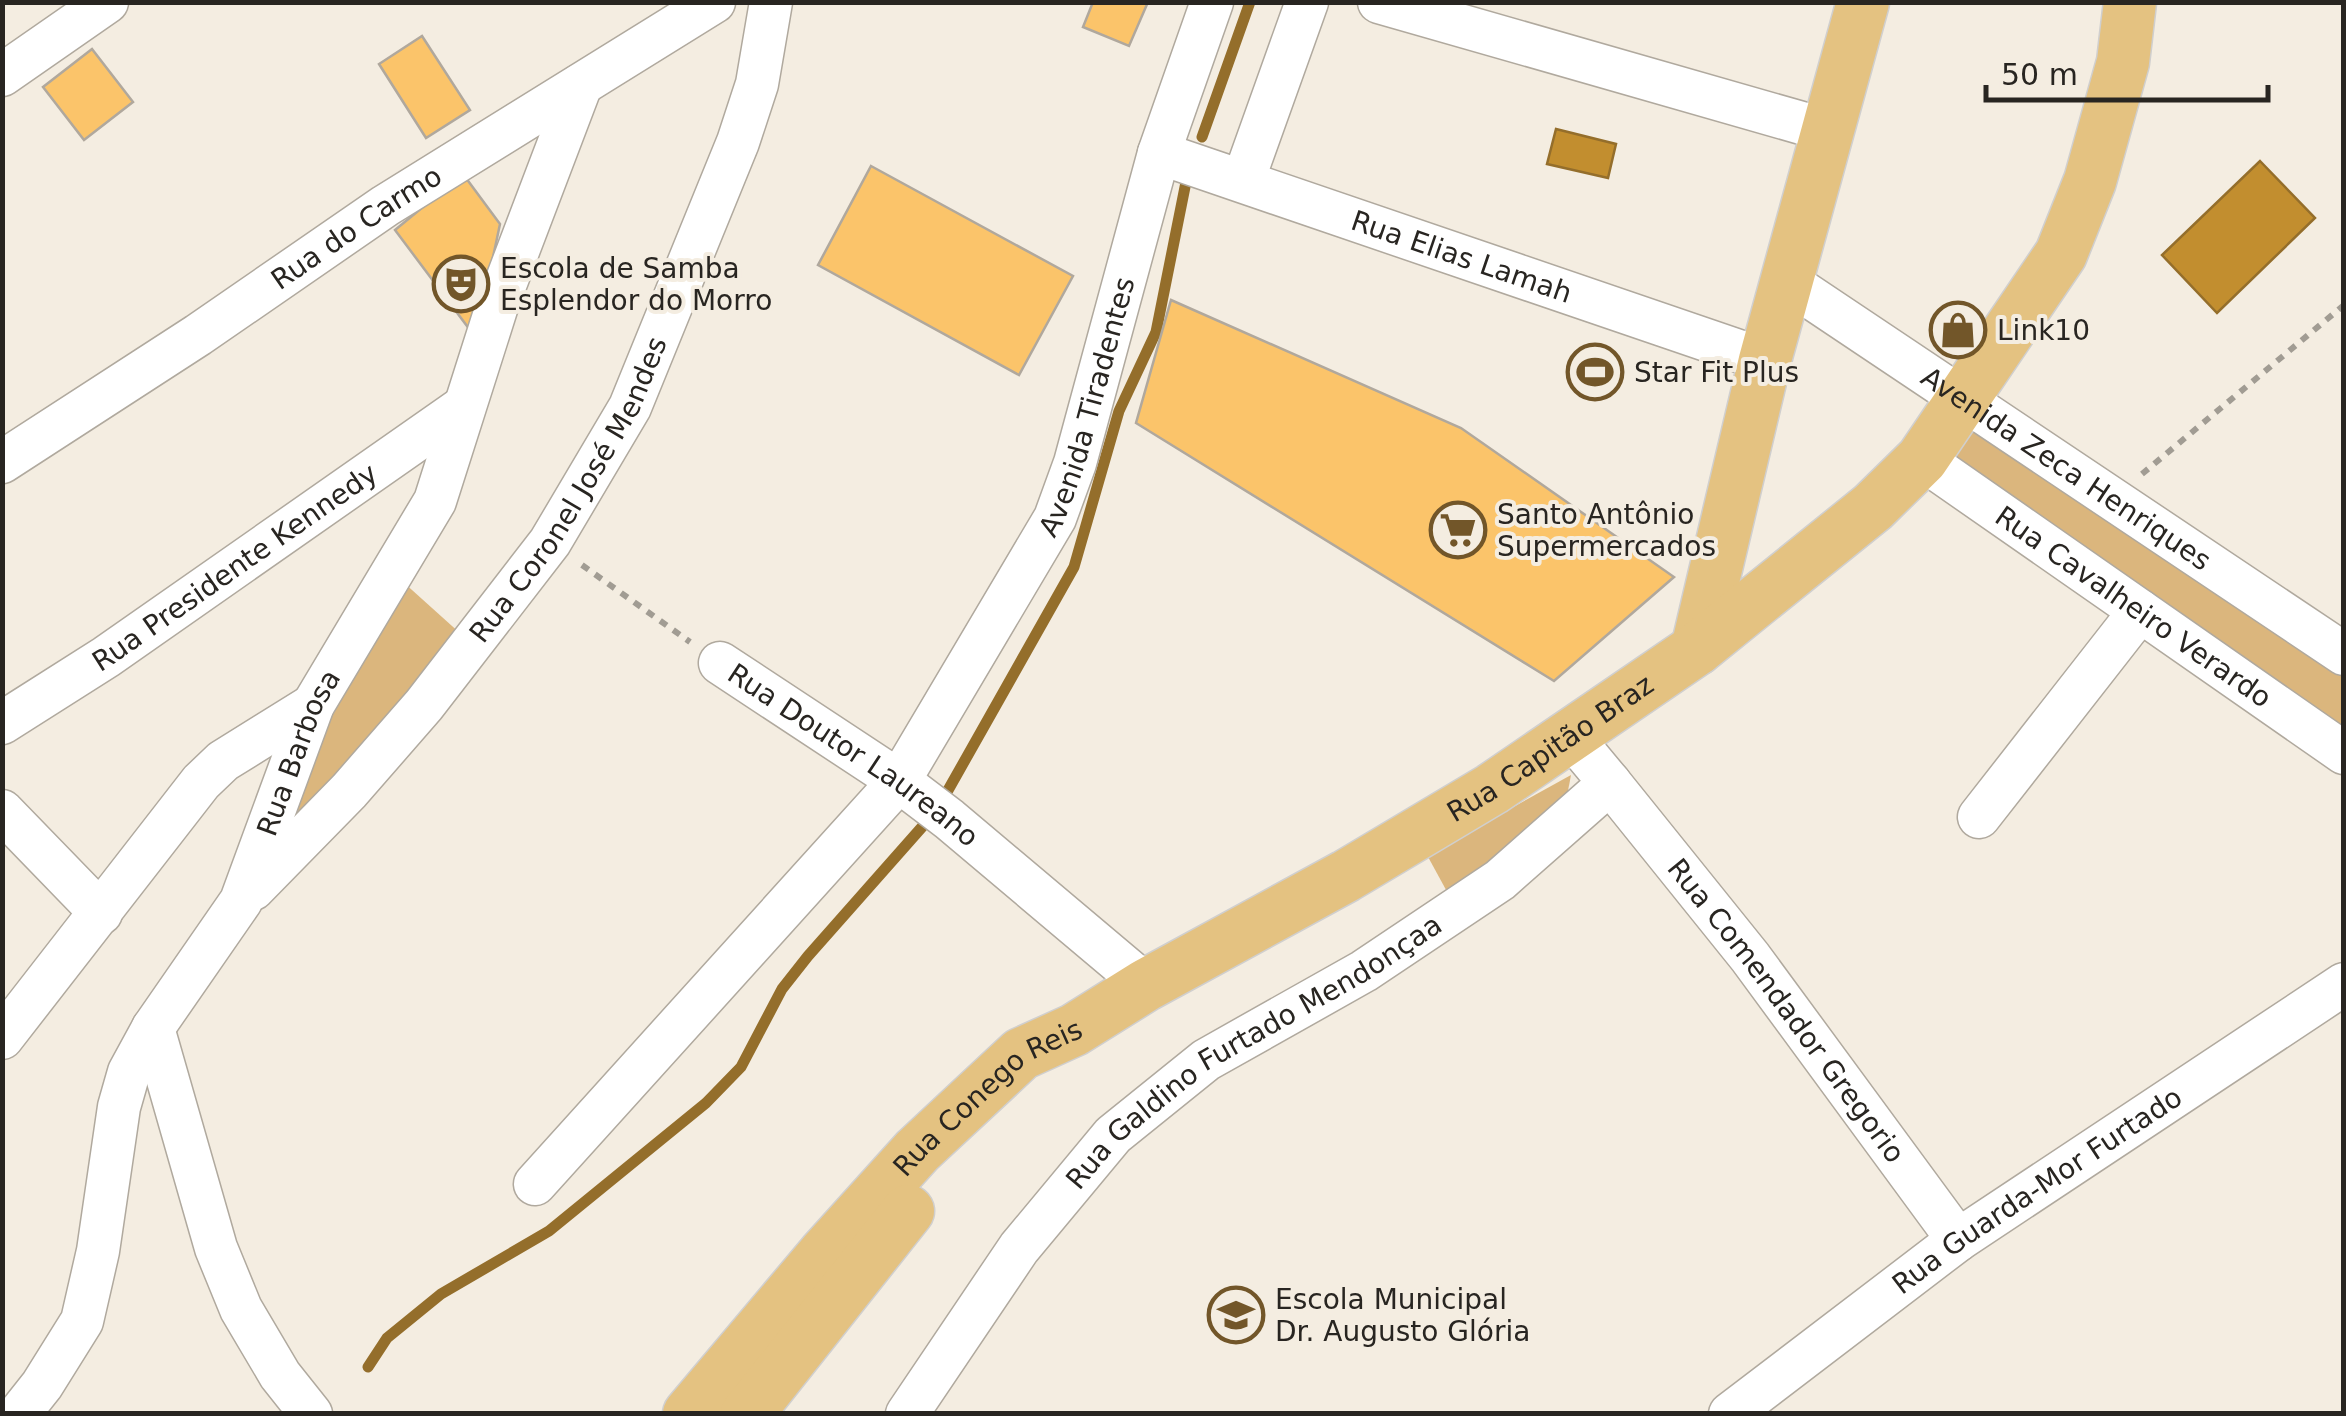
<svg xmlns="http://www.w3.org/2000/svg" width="2346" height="1416" viewBox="0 0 2346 1416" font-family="'DejaVu Sans',sans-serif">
	<rect width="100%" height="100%" fill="#f4ede1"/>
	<g fill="#dbb67d">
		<path d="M1966 399 2343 654V751L1926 454Z"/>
		<path d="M402 581 462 635 295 829 278 821Z"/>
		<path d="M1571 775 1567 796 1451 899 1427 855Z"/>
	</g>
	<g fill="#c28e2f" stroke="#946e2b" stroke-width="2.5">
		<path d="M1556 129 1616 144 1608 178 1547 164Z"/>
		<path d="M2260 161 2315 218 2217 313 2162 255Z"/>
	</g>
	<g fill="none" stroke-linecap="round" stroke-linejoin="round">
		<g stroke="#946e2b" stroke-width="11">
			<path d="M1202 137 1250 2"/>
			<path d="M947 792 1074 567 1119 411 1156 332 1186 182"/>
			<path d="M368 1367 387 1338 441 1294 549 1231 706 1103 741 1067 782 989 808 956 930 818"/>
		</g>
	</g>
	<g fill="#fbc46a" stroke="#b0a89d" stroke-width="2.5">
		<path d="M1093 2H1148L1129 46 1083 27Z"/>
		<path d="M422 36 470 110 426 138 379 64Z"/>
		<path d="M92 49 133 102 84 140 43 87Z"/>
		<path d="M871 166 1073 276 1019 375 818 265Z"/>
		<path d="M463 174 500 224 476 338 395 230Z"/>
		<path d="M1171 300 1461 428 1674 577 1554 681 1136 423Z"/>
	</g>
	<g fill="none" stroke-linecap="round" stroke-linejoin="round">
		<g stroke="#b0a99e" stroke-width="45">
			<g id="minor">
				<path d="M1379 2 1826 130"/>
				<path d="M2 75 107 2"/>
				<path id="s1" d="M1159 153 1765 360"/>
				<path d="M1243 181 1307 2"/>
				<path id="s2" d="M1788 282 2344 654"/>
				<path id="s3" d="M1922 459 2344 753"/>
				<path id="s4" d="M2 462 198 335 385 206 714 2"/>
				<path id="s5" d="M720 663 899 781 949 819 1146 985"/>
				<path id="s6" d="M2 723 106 657 462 408"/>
				<path id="s7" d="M1610 783 1750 957 1958 1240"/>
				<path d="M2 811 101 913"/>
				<path d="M1979 817 2140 611"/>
				<path id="s8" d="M253 889 349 791 424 705 550 542 630 407 738 142 757 84 771 2"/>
				<path d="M153 1028 216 1248 241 1309 280 1375 311 1414"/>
				<path d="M2 1038 201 782 223 761 313 705"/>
				<path id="s9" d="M535 1184 899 781 1055 518 1075 463 1159 153 1212 2"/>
				<path id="s10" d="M19 1414 42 1385 82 1321 98 1251 119 1107 129 1072 153 1028 241 901 313 705 435 501 497 306 581 85"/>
				<path id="s11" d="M907 1414 1019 1248 1113 1135 1206 1060 1364 971 1500 880 1610 783 1570 735"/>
				<path id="s12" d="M1730 1414 1958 1240 2344 984"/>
			</g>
		</g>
		<g stroke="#d0cfce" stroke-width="55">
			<g id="major">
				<path d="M1697 649 1765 360 1863 2"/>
				<path id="s13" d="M689 1414 824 1254 917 1151 1021 1054 1074 1030 1146 985 1346 876 1492 789 1697 649 1873 507 1922 459 2061 254 2090 181 2123 62 2130 2"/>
				<path d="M747 1414 908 1211"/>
			</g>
		</g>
		<g stroke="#a19c93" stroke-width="6" stroke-dasharray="8 8" stroke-linecap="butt">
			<path d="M2142 474 2344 305"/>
			<path d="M582 565 690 642"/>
		</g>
		<use href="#minor" stroke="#fff" stroke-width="42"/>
		<use href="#major" stroke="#e4c281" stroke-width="52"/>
	</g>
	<defs>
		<g id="theatre-ring" transform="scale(2.875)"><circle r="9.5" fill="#f4ede1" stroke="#725629" stroke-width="1.5"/><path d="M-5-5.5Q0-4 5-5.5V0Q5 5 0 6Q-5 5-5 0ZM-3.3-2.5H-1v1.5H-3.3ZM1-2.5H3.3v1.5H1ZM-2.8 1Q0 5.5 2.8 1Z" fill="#725629"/></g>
		<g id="shop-ring" transform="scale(2.875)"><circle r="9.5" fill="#f4ede1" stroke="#725629" stroke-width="1.5"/><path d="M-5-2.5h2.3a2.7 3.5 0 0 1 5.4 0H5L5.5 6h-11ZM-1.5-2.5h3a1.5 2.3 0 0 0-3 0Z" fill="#725629"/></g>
		<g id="stadium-ring" transform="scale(2.875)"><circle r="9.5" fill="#f4ede1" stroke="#725629" stroke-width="1.5"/><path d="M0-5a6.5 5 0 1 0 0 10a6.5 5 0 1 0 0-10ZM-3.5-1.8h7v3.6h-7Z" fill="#725629"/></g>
		<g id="supermarket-ring" transform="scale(2.875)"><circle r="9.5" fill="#f4ede1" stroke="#725629" stroke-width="1.5"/><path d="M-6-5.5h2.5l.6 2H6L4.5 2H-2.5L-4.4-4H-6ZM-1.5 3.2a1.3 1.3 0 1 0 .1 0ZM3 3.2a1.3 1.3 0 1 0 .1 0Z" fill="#725629"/></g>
		<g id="school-ring" transform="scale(2.875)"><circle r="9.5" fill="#f4ede1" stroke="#725629" stroke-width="1.5"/><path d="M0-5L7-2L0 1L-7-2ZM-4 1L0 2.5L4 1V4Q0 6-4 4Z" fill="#725629"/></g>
	</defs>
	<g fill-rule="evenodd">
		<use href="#theatre-ring" x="461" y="284"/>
		<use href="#shop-ring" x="1958" y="330"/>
		<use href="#stadium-ring" x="1595" y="372"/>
		<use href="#supermarket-ring" x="1458" y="530"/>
		<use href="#school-ring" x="1236" y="1315"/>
	</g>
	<g text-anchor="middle" stroke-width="8" stroke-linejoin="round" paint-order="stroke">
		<g font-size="28" fill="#282521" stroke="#f4ede1">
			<text dy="10" stroke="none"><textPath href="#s4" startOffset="425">Rua do Carmo</textPath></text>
			<text dy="10" stroke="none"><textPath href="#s1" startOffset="320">Rua Elias Lamah</textPath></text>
			<text dy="10" stroke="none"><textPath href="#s9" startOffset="965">Avenida Tiradentes</textPath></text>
			<text dy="10" stroke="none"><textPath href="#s2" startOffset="335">Avenida Zeca Henriques</textPath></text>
			<text dy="10" stroke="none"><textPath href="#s8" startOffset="512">Rua Coronel José Mendes</textPath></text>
			<text dy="10" stroke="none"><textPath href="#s6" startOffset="280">Rua Presidente Kennedy</textPath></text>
			<text dy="10" stroke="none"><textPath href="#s3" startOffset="258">Rua Cavalheiro Verardo</textPath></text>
			<text dy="10" stroke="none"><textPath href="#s13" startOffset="1102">Rua Capitão Braz</textPath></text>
			<text dy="10" stroke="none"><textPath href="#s10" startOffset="730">Rua Barbosa</textPath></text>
			<text dy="10" stroke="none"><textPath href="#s5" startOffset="162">Rua Doutor Laureano</textPath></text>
			<text dy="10" stroke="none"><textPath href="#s7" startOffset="288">Rua Comendador Gregorio</textPath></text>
			<text dy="10" stroke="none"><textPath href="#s11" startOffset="510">Rua Galdino Furtado Mendonçaa</textPath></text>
			<text dy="10" stroke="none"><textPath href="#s13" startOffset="438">Rua Conego Reis</textPath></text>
			<text dy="10" stroke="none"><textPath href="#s12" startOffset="380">Rua Guarda-Mor Furtado</textPath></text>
		</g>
		<g font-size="28" fill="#282521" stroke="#f4ede1" text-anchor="start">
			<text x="500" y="278">Escola de Samba<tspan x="500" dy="32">Esplendor do Morro</tspan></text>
			<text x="1997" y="340">Link10</text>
			<text x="1634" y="382">Star Fit Plus</text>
			<text x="1497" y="524">Santo Antônio<tspan x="1497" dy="32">Supermercados</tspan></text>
			<text x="1275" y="1309">Escola Municipal<tspan x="1275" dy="32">Dr. Augusto Glória</tspan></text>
		</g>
	</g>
	<rect width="2346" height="1416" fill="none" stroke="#282521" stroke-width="10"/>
	<path d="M1986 85v15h282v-15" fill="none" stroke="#282521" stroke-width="5"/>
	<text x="2001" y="85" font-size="30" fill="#282521" stroke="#f4ede1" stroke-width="8" paint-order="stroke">50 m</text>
</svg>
